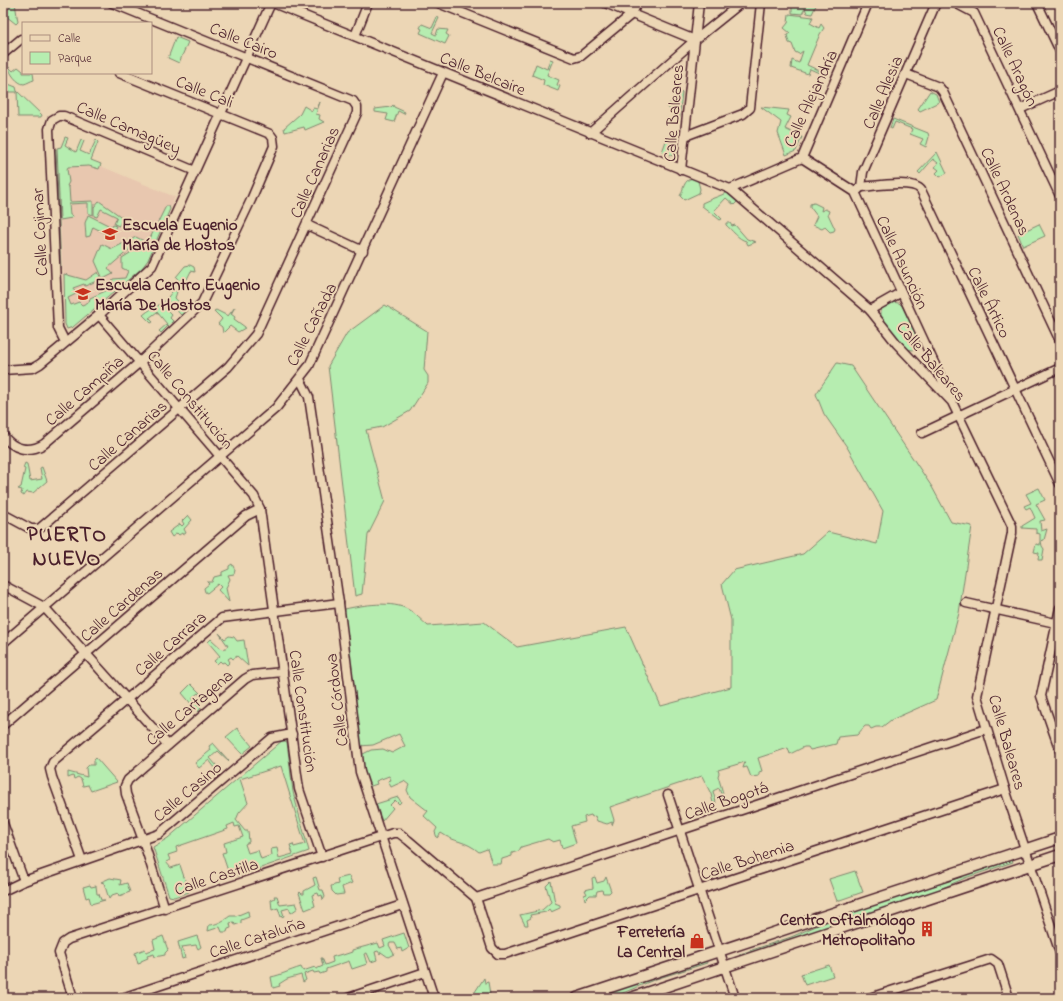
<svg xmlns="http://www.w3.org/2000/svg" width="1063" height="1001" viewBox="0 0 1063 1001" font-family="'Indie Flower',sans-serif">
	<rect width="100%" height="100%" fill="#ecd6b5"/>
	<filter id="ink" filterUnits="userSpaceOnUse"><feTurbulence type="fractalNoise" baseFrequency=".025" numOctaves="2"/><feDisplacementMap in="SourceGraphic" scale="8" xChannelSelector="R" yChannelSelector="G"/><feConvolveMatrix kernelMatrix="1 2 1 2 8 2 1 2 1" color-interpolation-filters="sRGB"/></filter>
	<g filter="url(#ink)">
		<path fill="#e8c7af" d="M57 148 175 197 148 260 142 268 71 329H67L65 324Z"/>
		<g fill="#b6edb0" stroke="#80866e" fill-rule="evenodd">
			<path d="M14 3H15L18 22 16 24 6 16 3 19V12Z"/>
			<path d="M792 3H802L805 6V3H817L812 14 807 13 805 8 802 14 792 13Z"/>
			<path d="M789 14 813 17 810 23 819 28 821 24 824 28 820 34 807 65 820 71 819 73 810 69 808 74 791 68 792 60 799 63 803 51 799 54 795 52 792 44 789 43 787 35 790 33 784 28 788 23Z"/>
			<path d="M437 17 439 18 432 33 436 35 438 29 448 30 446 34 449 36 445 44 420 33 422 29 420 28 422 24 432 28Z"/>
			<path d="M176 37 188 42 179 63 168 58Z"/>
			<path d="M550 59 553 60 547 75 559 80 557 85 560 86 558 91 543 85 544 80 532 75 536 64 547 69Z"/>
			<path d="M9 67 13 71 18 67 23 71V73H33L34 80C30 81 28 83 24 84 18 84 9 73 9 67Z"/>
			<path d="M3 82 16 87 17 91 42 115 41 117H18L17 92H3Z"/>
			<path d="M930 91 936 94 939 102 920 111 918 109Z"/>
			<path d="M682 92 679 121 667 106Z"/>
			<path d="M320 102 316 114 320 115 319 119 324 122 305 130 304 127 285 132 284 128 300 114 304 106 312 111 313 108 317 109Z"/>
			<path d="M393 105 394 107 405 112 404 114 398 111 394 122 386 120 388 114 375 112V109L391 107Z"/>
			<path d="M761 107 789 110 787 115 791 117 785 129 802 137 796 151 786 155 778 133 781 122Z"/>
			<path d="M893 119 928 133 929 137 926 147 920 144 923 139 910 134 912 129 895 122 892 129 890 128Z"/>
			<path d="M65 137 68 138 65 145 76 152 81 140 84 141 80 151 89 155 96 140 98 142 91 160 101 164 99 169 89 166 68 167 67 169 69 182 67 186 69 187 70 202 93 201V215L88 213V203L69 204 70 215 73 216 72 218 60 220 57 148 61 147Z"/>
			<path d="M667 138 677 140 675 154 673 156 662 152Z"/>
			<path d="M53 149H56L61 269 58 267Z"/>
			<path d="M937 152 947 173 940 177 936 173 939 170 935 167 938 163 933 159 920 174 918 172Z"/>
			<path d="M693 178 698 181 700 189 699 193 684 200 680 196C684 189 683 180 693 178Z"/>
			<path d="M730 191 738 199V201L734 205 726 198 714 211 722 219 720 220 702 206V203C712 198 721 196 730 191Z"/>
			<path d="M99 201 123 218 119 226 114 224 117 217 101 209 97 217 94 216V207Z"/>
			<path d="M814 203 822 207 821 211 825 209 829 211 828 214 835 229 834 231 830 232 825 227 822 229 813 225 817 216 810 207V204Z"/>
			<path d="M166 206H169L170 209 148 260 142 268 73 327 67 329 65 324 64 274 86 280 98 272 101 279 85 286 84 284 73 288 76 294 68 298 71 305 79 302 82 305 89 302 90 298 114 287 112 281 113 279 125 278 128 271 122 268V258L130 253V249L108 268 113 274 103 279 95 261 102 244 112 249 136 237 148 243 153 232 146 228V226L149 223 156 226Z"/>
			<path d="M88 215 112 227 113 225 116 226 113 232 107 230 105 233 93 227 90 236 86 237 85 223Z"/>
			<path d="M726 223H730L732 226 735 225 747 239 756 242 748 245 746 241C738 239 732 230 726 225Z"/>
			<path d="M1039 224 1045 236 1023 246 1018 234Z"/>
			<path d="M190 265 194 267 195 272 191 271 186 281 191 284 190 286 180 282 176 277 185 266Z"/>
			<path d="M174 289 177 292 175 298 186 310 181 315 168 301 163 306 172 315 170 318 173 321 161 333 159 331 167 324 157 312 149 318 153 322 151 323 143 315C149 310 154 307 159 305 165 303 170 294 174 289Z"/>
			<path d="M890 302 899 303 902 306 919 340V346L913 350 906 349 881 318V309Z"/>
			<path d="M385 305 427 331 424 370 428 376V383L410 411 382 427 366 430 385 501 368 535 362 594 355 596 328 366 347 333Z"/>
			<path d="M235 307 231 314 235 317 234 319 245 327V328L238 332 230 326 223 333 222 327 218 324 222 319 214 311 216 310 228 316Z"/>
			<path d="M837 363 851 366 932 487 951 522 972 526 959 613 936 700 891 720 882 727H876L871 729 869 726H865L857 735 838 737 836 744 810 750 808 747H804L790 754 788 748 758 758 762 771 759 772V776L751 777 747 767 743 768 745 762 718 770 719 773 718 776 723 793 721 794 719 788 713 791 716 803H713L711 794 702 776 610 807 614 820 612 825V822L607 824 597 821 595 816 592 817 591 815 584 817 585 822 571 826 576 843 562 848 560 840 553 842 548 839 521 847 519 851 512 853V856L502 859 501 864H492L487 849 479 852C465 840 455 843 441 833L437 838 435 832 437 828 424 816 428 811 410 797 407 790 409 785 404 781 391 787 388 781 391 780 389 776 376 781 377 784 368 787 363 772 361 755 371 750 383 749 392 753 405 746 399 734 373 745 359 746 343 612 345 609C362 605 393 600 409 610 416 614 422 621 428 626L484 622 517 647 626 627 661 706 731 687V620L722 584 734 570 803 554 828 532 877 544 883 511 847 447 824 414 816 394Z"/>
			<path d="M25 463 27 464 30 481 42 479 40 468 42 467 47 481 33 493 27 492 24 496 21 494 22 490 18 489 21 487 25 469 23 468Z"/>
			<path d="M1039 488 1045 500 1036 504 1045 520 1040 521 1041 531 1047 529 1044 540 1041 541 1042 546 1044 549 1042 560H1038L1039 553 1034 552 1036 544 1040 545V534L1036 533V529L1022 528V526L1035 518 1030 507 1026 509 1024 506 1031 503 1026 494Z"/>
			<path d="M188 515 192 520 184 529 186 533 183 535 182 533 179 535 177 533 172 537 169 532 180 524 182 526 184 524 182 521Z"/>
			<path d="M232 564 235 570 234 574 228 575 230 579 226 588 229 602 218 590 221 587 218 584 207 593 205 592 204 588 209 584 207 582H212L214 577 222 575V572L229 569V566Z"/>
			<path d="M219 633 225 639 229 636 234 637 237 641 244 640 248 666 237 656 233 659 231 657 228 659 230 662 227 665 224 662 222 663 220 661 217 664 214 661 220 656 208 642 211 639 223 650 228 646Z"/>
			<path d="M191 684 207 700 206 702 198 693 192 698 201 708 198 712 182 693Z"/>
			<path d="M237 728 252 746 242 754 226 737Z"/>
			<path d="M283 740 287 742 293 792 309 851 238 876V871L229 874 222 853 226 852 224 843 243 837 239 826 235 827 234 823 227 826 228 829 176 847 177 852 168 855 170 860 166 862 171 868 180 865 189 892 174 897 169 896 153 847 168 838ZM281 766 305 844 294 847 293 844 290 845 293 854 279 858 277 848 271 849 272 855 261 859 258 850 248 853 245 844 249 842 248 831H245L236 820 239 813 248 803 240 779Z"/>
			<path d="M213 743 229 761 218 751 210 758 217 766 215 768 209 760 199 768 195 763 211 750 209 746Z"/>
			<path d="M96 758 117 782 91 791 88 785 83 786 81 779 78 777 74 779 73 776 68 778V772L87 777 86 768 89 765H94V760Z"/>
			<path d="M398 797 401 802 399 804 395 800 390 805 393 808 382 821 376 804Z"/>
			<path d="M1012 860 1013 862 965 878 929 894 740 957V954L791 937 832 919Z"/>
			<path d="M855 871 863 892 837 901 829 879Z"/>
			<path d="M349 876 352 883 342 887 344 894 336 895 332 891 331 886 338 884 337 879Z"/>
			<path d="M316 877 320 890H323L325 897 323 900 322 895 319 896 318 893 312 895 315 906 305 910 299 893 300 892 302 894H304V891L315 885 313 878Z"/>
			<path d="M595 877 597 883 604 881 606 877 611 891 609 893H603L602 890 597 891 596 895H590L585 900 584 895 587 894 585 890 593 888 592 878Z"/>
			<path d="M110 878 121 880 120 885 127 883 130 892 119 896 118 893 112 895 109 899 104 883 101 882Z"/>
			<path d="M551 881 555 903 560 905V908L551 912 549 909 546 912 530 915 531 918 527 920 528 925H525L520 915 542 910 551 902 546 886Z"/>
			<path d="M90 885 91 887 96 886 97 894H99L101 900H105L91 904 89 897 86 898 83 887Z"/>
			<path d="M274 896H277L280 905 296 903 298 908 291 913 289 908 282 910 284 916 281 917 278 908 272 910 271 900 275 898Z"/>
			<path d="M248 911 249 917 241 920V923L235 925 234 922 230 923 231 928 228 929 227 932H222L220 927 208 931 209 925C216 925 223 921 230 916H236Z"/>
			<path d="M404 933 409 948 402 952 401 948 398 949 395 943H390L389 945 394 954 388 957 381 952 380 954 378 951 375 952 377 960 371 962 367 953 364 954 367 964 352 969 349 961 326 969V972L320 974 319 972 314 973 313 971 304 974 306 980 303 982 301 975 287 979 279 984 280 986 273 988 271 977C281 975 288 971 301 967L303 971 315 967 316 969 323 966 321 958H322L325 965 333 962 332 957 342 954 343 955 352 952V950L378 943 380 948 385 946 383 940Z"/>
			<path d="M163 936 168 950 165 953V955L155 957 154 954 147 956 148 958 141 961V963L138 964 135 953 145 949 146 952 155 949 153 940Z"/>
			<path d="M197 936 201 947 198 949 196 945 182 947 185 958 182 959 178 942Z"/>
			<path d="M706 960 707 963 656 979 611 998H592Z"/>
			<path d="M829 965 833 976 805 985 801 974Z"/>
			<path d="M484 978 485 983 488 982 490 994 471 998Z"/>
		</g>
		<g fill="none" stroke-linecap="round" stroke-linejoin="round">
			<g stroke="#4a1f2b" stroke-width="11">
				<g id="minor">
					<path d="M273 3 730 189 870 310 897 344 952 402 1012 526V533L977 696 1005 789 1060 953"/>
					<path d="M438 3 574 58 581 56 632 14 637 3"/>
					<path d="M605 3 695 40"/>
					<path d="M955 3 974 13 1060 196"/>
					<path d="M1037 3 1060 51"/>
					<path d="M355 36 368 3"/>
					<path d="M3 54 21 39H23"/>
					<path d="M906 74 939 87 943 92 1060 341"/>
					<path d="M1020 109 1060 91"/>
					<path d="M590 133 695 40 741 3"/>
					<path d="M685 136 743 114 750 108 761 3"/>
					<path d="M802 158 855 192 949 395"/>
					<path d="M681 170 699 3"/>
					<path d="M861 187C875 186 913 179 921 190L1060 484"/>
					<path d="M730 189 802 158 868 3"/>
					<path d="M858 190 861 187 863 172 936 3"/>
					<path d="M307 225 363 251"/>
					<path d="M870 310 900 293"/>
					<path d="M99 315 254 496 260 509 299 789 322 857"/>
					<path d="M65 342 58 328 49 129 52 120 59 116H64L195 171"/>
					<path d="M3 370 33 368 40 364 99 315 152 266 271 3"/>
					<path d="M300 379 309 397 339 603 360 772 434 998"/>
					<path d="M922 433 1060 368"/>
					<path d="M3 435C13 450 29 453 44 444L140 362 202 303 251 200 274 146 273 138 270 134 119 73"/>
					<path d="M3 514 31 529H39L228 367 256 334 357 113V107L353 101 112 3"/>
					<path d="M3 585 44 607 168 745"/>
					<path d="M966 603 1060 624"/>
					<path d="M1060 608 1041 696 1060 751"/>
					<path d="M3 643 276 408 309 366 443 73"/>
					<path d="M3 725 246 516 260 509"/>
					<path d="M668 795 735 998"/>
					<path d="M3 823 24 881"/>
					<path d="M82 860 52 777 50 769 53 762 222 618 339 603"/>
					<path d="M3 891 24 881 159 834 272 738 292 734"/>
					<path d="M476 898 986 729"/>
					<path d="M165 909 143 840 126 794 125 786 128 780 245 679 252 675 283 672"/>
					<path d="M73 998 59 953 63 943 69 939 393 833H399L408 840 476 898 492 948 498 954H505L1005 789"/>
					<path d="M122 998 402 905"/>
					<path d="M348 998 425 972"/>
					<path d="M869 998 991 959 998 964 1009 998"/>
				</g>
			</g>
			<g stroke="#4a1f2b" stroke-width="13">
				<g id="major">
					<path d="M577 998 1060 838"/>
					<path d="M631 998 1060 855"/>
				</g>
			</g>
			<use href="#minor" stroke="#ecd6b5" stroke-width="8"/>
			<use href="#major" stroke="#ecd6b5" stroke-width="10"/>
		</g>
	</g>
	<defs>
		<g id="school-bare" transform="scale(1.2)"><path d="M0-5L7-2L0 1L-7-2ZM-4 1L0 2.5L4 1V4Q0 6-4 4Z" fill="#c8321e" stroke="#ecd6b5" stroke-width="2.5" paint-order="stroke"/></g>
		<g id="building-bare" transform="scale(1.2)"><path d="M-4-6H4V6H1V3H-1V6H-4ZM-2.5-4.3h1.7v1.8h-1.7ZM.8-4.3h1.7v1.8H.8ZM-2.5-1h1.7V.8h-1.7ZM.8-1h1.7V.8H.8Z" fill="#c8321e" stroke="#ecd6b5" stroke-width="2.5" paint-order="stroke"/></g>
		<g id="shop-bare" transform="scale(1.2)"><path d="M-5-2.5h2.3a2.7 3.5 0 0 1 5.4 0H5L5.5 6h-11ZM-1.5-2.5h3a1.5 2.3 0 0 0-3 0Z" fill="#c8321e" stroke="#ecd6b5" stroke-width="2.5" paint-order="stroke"/></g>
	</defs>
	<g fill-rule="evenodd">
		<use href="#school-bare" x="110" y="234"/>
		<use href="#school-bare" x="83" y="294"/>
		<use href="#building-bare" x="927" y="929"/>
		<use href="#shop-bare" x="697" y="941"/>
	</g>
	<g text-anchor="middle" stroke-width="4" stroke-linejoin="round" paint-order="stroke">
		<g font-size="17" fill="#4a1f2b" stroke="#ecd6b5">
			<text transform="translate(244 40) rotate(22)" y="6">Calle Cairo</text>
			<text transform="translate(1016 66) rotate(65)" y="6">Calle Aragón</text>
			<text transform="translate(483 73) rotate(22)" y="6">Calle Belcaire</text>
			<text transform="translate(205 91) rotate(22)" y="6">Calle Cali</text>
			<text transform="translate(882 92) rotate(-67)" y="6">Calle Alesia</text>
			<text transform="translate(810 98) rotate(-65)" y="6">Calle Alejandría</text>
			<text transform="translate(673 113) rotate(-85)" y="6">Calle Baleares</text>
			<text transform="translate(129 127) rotate(23)" y="6">Calle Camagüey</text>
			<text transform="translate(314 172) rotate(-66)" y="6">Calle Canarias</text>
			<text transform="translate(1006 191) rotate(65)" y="6">Calle Ardenas</text>
			<text transform="translate(39 232) rotate(-93)" y="6">Calle Cojimar</text>
			<text transform="translate(903 262) rotate(65)" y="6">Calle Asunción</text>
			<text transform="translate(990 302) rotate(64)" y="6">Calle Ártico</text>
			<text transform="translate(311 324) rotate(-63)" y="6">Calle Cañada</text>
			<text transform="translate(932 361) rotate(50)" y="6">Calle Baleares</text>
			<text transform="translate(84 390) rotate(-41)" y="6">Calle Campiña</text>
			<text transform="translate(191 399) rotate(50)" y="6">Calle Constitución</text>
			<text transform="translate(127 435) rotate(-41)" y="6">Calle Canarias</text>
			<text transform="translate(121 604) rotate(-41)" y="6">Calle Cardenas</text>
			<text transform="translate(170 643) rotate(-41)" y="6">Calle Carrara</text>
			<text transform="translate(336 700) rotate(-97)" y="6">Calle Córdova</text>
			<text transform="translate(189 707) rotate(-40)" y="6">Calle Cartagena</text>
			<text transform="translate(304 711) rotate(82)" y="6">Calle Constitución</text>
			<text transform="translate(1008 742) rotate(74)" y="6">Calle Baleares</text>
			<text transform="translate(187 791) rotate(-40)" y="6">Calle Casino</text>
			<text transform="translate(726 800) rotate(-19)" y="6">Calle Bogotá</text>
			<text transform="translate(747 859) rotate(-18)" y="6">Calle Bohemia</text>
			<text transform="translate(216 876) rotate(-18)" y="6">Calle Castilla</text>
			<text transform="translate(257 937) rotate(-18)" y="6">Calle Cataluña</text>
		</g>
		<g font-size="17" font-weight="bold" fill="#4a1f2b" stroke="#ecd6b5" text-anchor="start">
			<text x="122" y="230">Escuela Eugenio<tspan x="122" dy="20">María de Hostos</tspan></text>
			<text x="95" y="290">Escuela Centro Eugenio<tspan x="95" dy="20">María De Hostos</tspan></text>
			<text x="915" y="925" text-anchor="end">Centro Oftalmólogo<tspan x="915" dy="20">Metropolitano</tspan></text>
			<text x="685" y="937" text-anchor="end">Ferretería<tspan x="685" dy="20">La Central</tspan></text>
		</g>
		<g font-size="21" font-weight="bold" letter-spacing="1" fill="#4a1f2b" stroke="#ecd6b5">
			<text x="67" y="541">PUERTO<tspan x="67" dy="24">NUEVO</tspan></text>
		</g>
	</g>
	<rect width="1063" height="1001" fill="none" stroke="#ecd6b5" stroke-width="16"/>
	<rect x="8" y="8" width="1047" height="985" fill="none" stroke="#4a1f2b" stroke-width="1.5" filter="url(#ink)"/>
	<rect x="22" y="22" width="130" height="52" fill="#ecd6b5" stroke="#ab8d7e"/>
	<rect x="30" y="35" width="20" height="6" fill="#ecd6b5" stroke="#ab8d7e"/>
	<text x="58" y="42" font-size="12" fill="#4a1f2b">Calle</text>
	<rect x="30" y="52" width="20" height="12" fill="#b6edb0" stroke="#ab8d7e"/>
	<text x="58" y="62" font-size="12" fill="#4a1f2b">Parque</text>
</svg>
